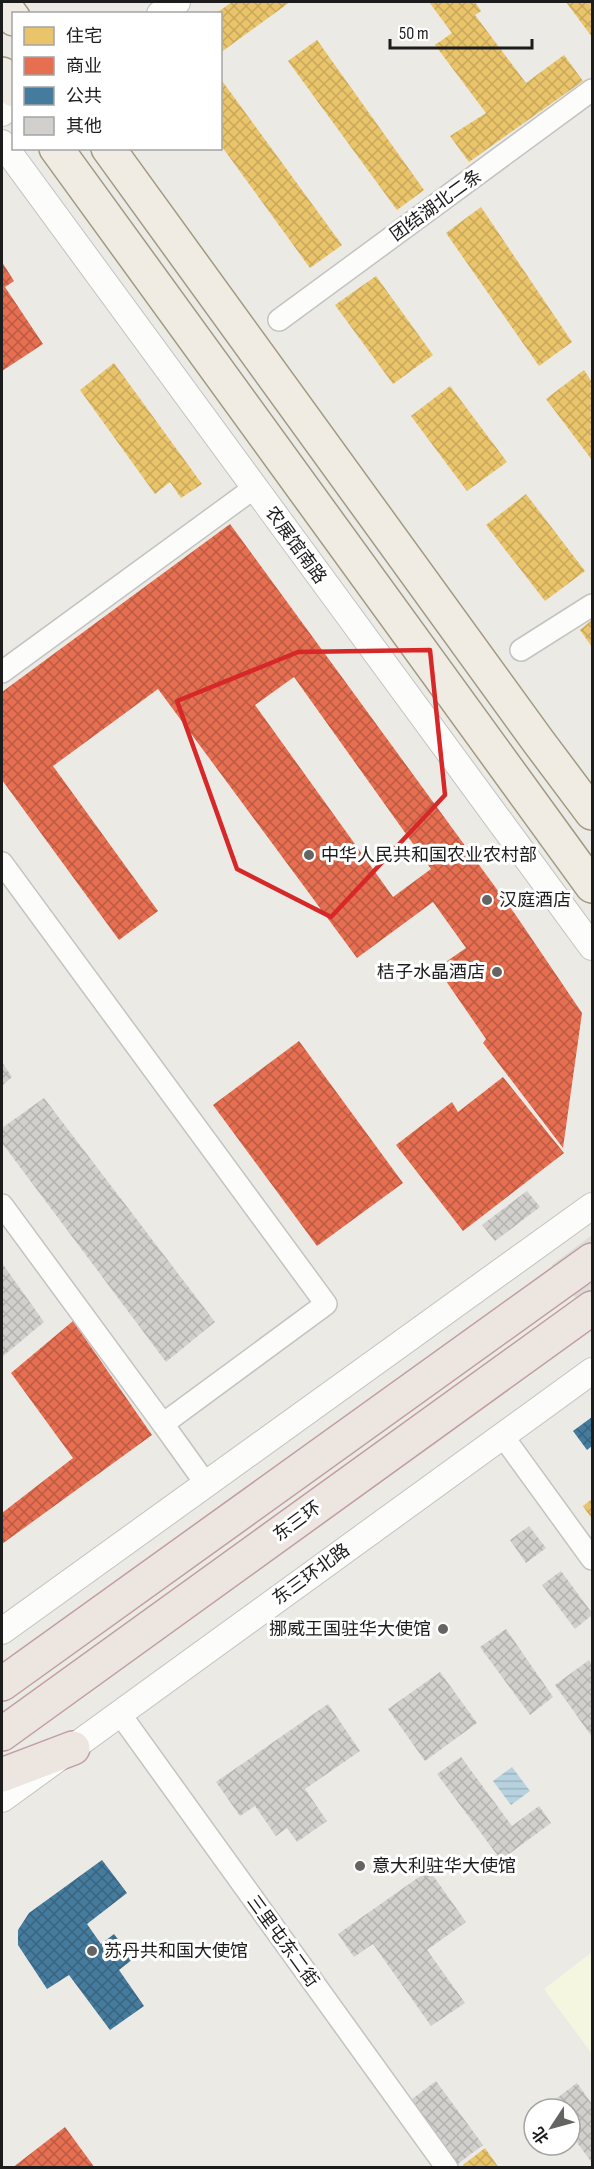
<svg xmlns="http://www.w3.org/2000/svg" width="594" height="2169" viewBox="0 0 594 2169" font-family="'Sofia Sans Condensed','Noto Sans SC',sans-serif">
	<defs>
		<pattern id="water-rules" width="6" height="5" patternUnits="userSpaceOnUse" patternTransform="scale(1.5)"><rect width="6" height="5" fill="#b7d2df"/><path d="M0 2.5h6" fill="none" stroke="#9db4bf"/></pattern>
		<pattern id="homes-cross-hatch" width="8" height="8" patternUnits="userSpaceOnUse" patternTransform="scale(1.5)"><rect width="8" height="8" fill="#e9c46a"/><path d="M0 0l8 8M0 8l8-8" fill="none" stroke="#c7a85b"/></pattern>
		<pattern id="shops-cross-hatch" width="8" height="8" patternUnits="userSpaceOnUse" patternTransform="scale(1.5)"><rect width="8" height="8" fill="#e76f51"/><path d="M0 0l8 8M0 8l8-8" fill="none" stroke="#ba5a42"/></pattern>
		<pattern id="public-cross-hatch" width="8" height="8" patternUnits="userSpaceOnUse" patternTransform="scale(1.5)"><rect width="8" height="8" fill="#457b9d"/><path d="M0 0l8 8M0 8l8-8" fill="none" stroke="#39647f"/></pattern>
		<pattern id="building-cross-hatch" width="8" height="8" patternUnits="userSpaceOnUse" patternTransform="scale(1.5)"><rect width="8" height="8" fill="#d1d0cc"/><path d="M0 0l8 8M0 8l8-8" fill="none" stroke="#b3b2af"/></pattern>
	</defs>
	<rect width="100%" height="100%" fill="#ebeae5"/>
	<path fill="#f4f6df" d="M592 1952V2054L544 1989Z"/>
	<path fill="url(#water-rules)" d="M512 1767 530 1791 511 1805 493 1781Z"/>
	<path fill="#dcdcd9" d="M592 1235V1321L552 1265Z"/>
	<g fill="url(#homes-cross-hatch)">
		<path d="M232 2H290L220 53V14H215Z"/>
		<path d="M429 2H475L481 11 475 15 526 83 564 55 583 81 469 162 450 136 486 113 435 45 452 33Z"/>
		<path d="M566 2H592V37Z"/>
		<path d="M317 40 424 190 397 210 288 61Z"/>
		<path d="M220 78 342 245 310 268 220 144Z"/>
		<path d="M481 207 572 342 539 366 446 233Z"/>
		<path d="M376 276 433 355 393 384 335 305Z"/>
		<path d="M114 363 202 484 181 498 170 482 155 494 80 390Z"/>
		<path d="M584 370 592 382V460L546 399Z"/>
		<path d="M450 386 507 462 467 491 411 416Z"/>
		<path d="M526 494 585 571 545 601 486 525Z"/>
		<path d="M592 620V647L580 630Z"/>
		<path d="M592 1499V1519L583 1506Z"/>
		<path d="M485 2148 499 2168H465L463 2165Z"/>
	</g>
	<g fill="url(#shops-cross-hatch)" fill-rule="evenodd">
		<path d="M2 262 14 281 5 287 43 344 2 371Z"/>
		<path d="M230 524 515 914 582 1013 563 1148 483 1043 486 1039 437 968 466 948 433 902 357 958 158 689 53 766 158 911 119 940 2 780V692ZM294 677 431 869 393 897 255 705Z"/>
		<path d="M299 1041 403 1183 317 1246 213 1105Z"/>
		<path d="M503 1077 564 1153 463 1231 396 1145 452 1102 458 1112Z"/>
		<path d="M73 1321 152 1435 2 1544V1513L73 1458 11 1373Z"/>
		<path d="M65 2127 95 2168H12Z"/>
	</g>
	<g fill="url(#public-cross-hatch)">
		<path d="M592 1417V1446L587 1450 573 1431Z"/>
		<path d="M102 1860 127 1893 87 1924 101 1944 114 1934 133 1959 119 1970 144 2006 110 2030 69 1975 47 1989 18 1945V1930L29 1913Z"/>
	</g>
	<g fill="url(#building-cross-hatch)">
		<path d="M2 1062 12 1077 2 1086Z"/>
		<path d="M44 1098 215 1322 166 1362 2 1143V1128Z"/>
		<path d="M527 1191 540 1207 495 1241 482 1225Z"/>
		<path d="M2 1263 44 1322 2 1357Z"/>
		<path d="M529 1526 546 1548 526 1563 510 1540Z"/>
		<path d="M561 1571 592 1613V1615L575 1629 542 1585Z"/>
		<path d="M506 1629 553 1697 530 1715 480 1647Z"/>
		<path d="M589 1660 592 1665V1737L555 1685Z"/>
		<path d="M440 1672 477 1723 425 1761 388 1709Z"/>
		<path d="M328 1704 360 1751 305 1789 327 1821 297 1842 287 1828 276 1836 255 1806 240 1816 216 1782Z"/>
		<path d="M461 1757 512 1826 539 1806 551 1823 501 1860 437 1774Z"/>
		<path d="M429 1870 466 1922 427 1950 465 2003 431 2026 373 1944 354 1957 338 1934Z"/>
		<path d="M436 2081 483 2145 455 2166 408 2102Z"/>
		<path d="M577 2083 592 2104V2163L570 2133V2109H552L549 2104Z"/>
	</g>
	<g fill="none" stroke-linecap="round" stroke-linejoin="round">
		<g stroke="#c3c3c1" stroke-width="24">
			<g id="minor">
				<path d="M279 320 592 90"/>
				<path d="M521 650 592 605"/>
				<path d="M2 672 254 488"/>
				<path d="M2 863 326 1304 163 1424 2 1205"/>
				<path d="M163 1424 206 1484"/>
				<path d="M502 1435 592 1559"/>
				<path d="M120 1714 447 2168"/>
			</g>
		</g>
		<g stroke="#c3c3c1" stroke-width="28">
			<g id="tertiary">
				<path d="M160 14 177 2"/>
				<path d="M2 113 7 81 14 77"/>
				<path d="M2 143 592 947"/>
				<path d="M2 1631 592 1206"/>
				<path d="M2 1799 592 1371"/>
			</g>
		</g>
		<g stroke="#a19a81" stroke-width="36">
			<g id="primary">
				<path d="M2 2 14 19"/>
				<path d="M2 74 14 90"/>
				<path d="M56 148 592 886"/>
				<path d="M108 148 538 741 592 813"/>
			</g>
		</g>
		<g stroke="#c19ca2" stroke-width="36">
			<g id="trunk">
				<path d="M2 1684 592 1260"/>
				<path d="M2 1734 592 1308"/>
				<path d="M2 1775 73 1748"/>
			</g>
		</g>
		<use href="#minor" stroke="#fcfcfb" stroke-width="21"/>
		<use href="#tertiary" stroke="#fcfcfb" stroke-width="26"/>
		<use href="#primary" stroke="#f0ece3" stroke-width="33"/>
		<use href="#trunk" stroke="#ece5e0" stroke-width="33"/>
	</g>
	<path fill="none" stroke="#d62828" stroke-width="4.5" stroke-linejoin="round" d="M430 650 445 795 331 917 237 869 177 701 298 652Z"/>
	<g fill="#646462" stroke="#fff" stroke-width="2">
		<circle cx="309" cy="855" r="6"/>
		<circle cx="487" cy="900" r="6"/>
		<circle cx="497" cy="972" r="6"/>
		<circle cx="443" cy="1629" r="6"/>
		<circle cx="360" cy="1866" r="6"/>
		<circle cx="92" cy="1951" r="6"/>
	</g>
	<g text-anchor="middle" stroke-width="6" stroke-linejoin="round" paint-order="stroke">
		<g font-size="18" fill="#1c1c1c" stroke="#fff">
			<text transform="translate(436 205) rotate(-36)" y="6">团结湖北二条</text>
			<text transform="translate(296 545) rotate(54)" y="6">农展馆南路</text>
			<text transform="translate(297 1521) rotate(-36)" y="6">东三环</text>
			<text transform="translate(311 1574) rotate(-36)" y="6">东三环北路</text>
			<text transform="translate(283 1941) rotate(54)" y="6">三里屯东二街</text>
		</g>
		<g font-size="18" fill="#1c1c1c" stroke="#fff" text-anchor="start">
			<text x="321" y="861">中华人民共和国农业农村部</text>
			<text x="499" y="906">汉庭酒店</text>
			<text x="485" y="978" text-anchor="end">桔子水晶酒店</text>
			<text x="431" y="1635" text-anchor="end">挪威王国驻华大使馆</text>
			<text x="372" y="1872">意大利驻华大使馆</text>
			<text x="104" y="1957">苏丹共和国大使馆</text>
		</g>
	</g>
	<rect width="594" height="2169" fill="none" stroke="#1c1c1c" stroke-width="6"/>
	<rect x="12" y="12" width="210" height="138" fill="#ffffff" stroke="#a4a4a4" stroke-width="1.5"/>
	<rect x="24" y="27" width="30" height="18" fill="#e9c46a" stroke="#a4a4a4" stroke-width="1.5"/>
	<text x="66" y="42" font-size="18" fill="#1c1c1c">住宅</text>
	<rect x="24" y="57" width="30" height="18" fill="#e76f51" stroke="#a4a4a4" stroke-width="1.5"/>
	<text x="66" y="72" font-size="18" fill="#1c1c1c">商业</text>
	<rect x="24" y="87" width="30" height="18" fill="#457b9d" stroke="#a4a4a4" stroke-width="1.5"/>
	<text x="66" y="102" font-size="18" fill="#1c1c1c">公共</text>
	<rect x="24" y="117" width="30" height="18" fill="#d1d0cc" stroke="#a4a4a4" stroke-width="1.5"/>
	<text x="66" y="132" font-size="18" fill="#1c1c1c">其他</text>
	<g transform="translate(552 2127) rotate(234)"><circle r="28" fill="#ffffff" stroke="#a4a4a4" stroke-width="1.5"/>
	<path d="M0-4.5L10 22L0 15L-10 22Z" fill="#646462"/>
	<text y="-9" font-size="16" font-weight="bold" text-anchor="middle" fill="#1c1c1c">北</text>
	</g>
	<path d="M390 39v9h142v-9" fill="none" stroke="#1c1c1c" stroke-width="3"/>
	<text x="399" y="39" font-size="18" fill="#1c1c1c" stroke="#ffffff" stroke-width="4.5" paint-order="stroke">50 m</text>
</svg>
